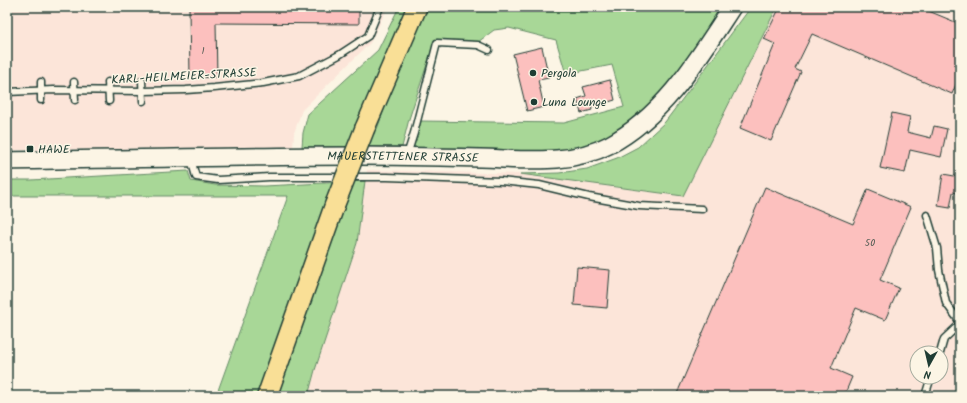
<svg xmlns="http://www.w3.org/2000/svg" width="967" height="403" viewBox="0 0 967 403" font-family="Kalam,sans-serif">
	<rect width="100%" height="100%" fill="#fcf5e5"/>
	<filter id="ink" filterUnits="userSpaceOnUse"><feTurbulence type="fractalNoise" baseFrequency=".025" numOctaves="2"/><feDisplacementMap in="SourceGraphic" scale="8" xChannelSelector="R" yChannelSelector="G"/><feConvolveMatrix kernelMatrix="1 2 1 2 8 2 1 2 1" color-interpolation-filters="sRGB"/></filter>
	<g filter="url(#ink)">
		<g fill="#fce5d9" fill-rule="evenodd">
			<path d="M7 7H388L370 43 302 110 294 133 293 147 35 150H7Z"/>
			<path d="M777 7H780L765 39 801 57 825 7 960 75V177L943 174 938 205 950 208 953 192 960 194V396H844L831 368 856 308 885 320 899 288 880 280 911 207 868 189 853 224 765 187 676 396H308L315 370 357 243 365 181 367 170 520 174 682 196ZM769 58 800 72 771 141 740 128ZM892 114 910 117 907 132 931 138 934 126 947 129 941 157 910 150 880 168ZM577 267 610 270 607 307 574 305ZM917 353H941V377H917Z"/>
			<path d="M919 7H960V24Z"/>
		</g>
		<g fill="#a8d797" stroke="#648a66">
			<path d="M399 7H411L356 127 377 129 403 58 427 7H727L655 106 605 142 566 153 413 148 419 121 564 123 624 107 612 65 566 74 556 40 509 28 494 30 478 42 435 40 409 119 402 147H302L303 133 308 114 378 50Z"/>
			<path d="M751 7H777L683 196 520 174 559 173 587 169 617 158 638 147 665 122 702 73Z"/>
			<path d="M188 171 191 181 215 185 264 186 365 181 357 243 315 370 308 396H216L288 196H7V180H31Z"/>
		</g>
		<g fill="#fcc0be" stroke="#1f3d34">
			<path d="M189 7H359V24L216 23 217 77 190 78Z"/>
			<path d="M780 7H919L960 24V75L952 94 812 34 795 69 801 72 771 141 740 128 775 44 764 39Z"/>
			<path d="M542 47 549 78 538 80 544 107 527 111 513 54Z"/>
			<path d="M610 80 615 100 591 107 592 110 581 113 577 99 586 96 583 87Z"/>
			<path d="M892 113 910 117 907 132 931 138 934 126 947 129 941 157 910 150 905 173 880 168Z"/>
			<path d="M943 174 960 177V194L953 192 950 208 938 206Z"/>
			<path d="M765 187 853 224 868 189 911 207 880 280 899 288 885 320 856 308 831 368 852 377 844 396H676Z"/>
			<path d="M577 267 610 270 607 308 574 305Z"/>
		</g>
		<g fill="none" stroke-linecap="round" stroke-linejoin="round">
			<g stroke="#1f3d34" stroke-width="9">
				<g id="service">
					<path d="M142 81 143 101"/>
					<path d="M41 82V100"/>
					<path d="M74 82 75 100"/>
					<path d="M108 82 109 101"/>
					<path d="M7 83 8 92"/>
					<path d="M7 92 54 90 143 91 186 90 214 88 263 83 299 76 339 55 368 36 380 7"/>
					<path d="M407 155 414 133 437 43 478 45 489 50"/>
					<path d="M191 159 196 177 218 180 269 177H387L501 181 539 185 589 197 639 206 702 209"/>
					<path d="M927 215 937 248 939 270 946 303 960 322"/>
					<path d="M940 353 944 339 960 324"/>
					<path d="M925 396 931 377"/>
				</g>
			</g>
			<g stroke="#1f3d34" stroke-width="20">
				<g id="secondary">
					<path id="s1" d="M7 161C124 159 240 156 357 156 398 156 439 157 480 158 523 159 569 166 609 145 665 115 698 59 732 7"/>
				</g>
			</g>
			<g stroke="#1f3d34" stroke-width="22">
				<g id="primary">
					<path d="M365 128 417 7"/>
					<path d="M267 396 335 204"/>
				</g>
			</g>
			<use href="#service" stroke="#fcf5e5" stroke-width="6"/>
			<use href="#secondary" stroke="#fcf5e5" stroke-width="17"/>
			<use href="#primary" stroke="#f9df96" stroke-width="19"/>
			<g stroke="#1f3d34" stroke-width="22" stroke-linecap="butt">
				<path id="primary-bridge" d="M335 204 365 128"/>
			</g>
			<use href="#primary-bridge" stroke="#f9df96" stroke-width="19"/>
		</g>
	</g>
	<g fill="#1f3d34" stroke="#fcf5e5" stroke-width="1.5">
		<circle cx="533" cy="73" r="4"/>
		<circle cx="534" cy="102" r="4"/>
		<rect x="26" y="145" width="8" height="8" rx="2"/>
	</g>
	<g text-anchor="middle" stroke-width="3" stroke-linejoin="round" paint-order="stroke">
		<g font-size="10" fill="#565e56">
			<text x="203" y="54">1</text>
			<text x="870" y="246">50</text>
		</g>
		<g font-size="12" fill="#1f3d34" stroke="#fcf5e5" text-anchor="start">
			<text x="541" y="77">Pergola</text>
			<text x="542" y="106">Luna Lounge</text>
			<text x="38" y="153">HAWE</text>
		</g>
		<g font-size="12" fill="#1f3d34" stroke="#fcf5e5">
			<text transform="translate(184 76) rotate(-3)" y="4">KARL-HEILMEIER-STRASSE</text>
			<text dy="4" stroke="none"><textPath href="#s1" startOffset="396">MAUERSTETTENER STRASSE</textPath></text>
		</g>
	</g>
	<rect width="967" height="403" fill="none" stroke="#fcf5e5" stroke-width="24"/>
	<rect x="12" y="12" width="943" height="379" fill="none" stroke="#1f3d34" stroke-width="1.5" filter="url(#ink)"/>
	<g transform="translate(929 365) rotate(188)"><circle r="19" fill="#fcf5e5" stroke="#a4ab9e"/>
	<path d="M0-3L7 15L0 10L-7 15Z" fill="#1f3d34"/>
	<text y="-6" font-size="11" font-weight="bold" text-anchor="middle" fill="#1f3d34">N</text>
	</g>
</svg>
